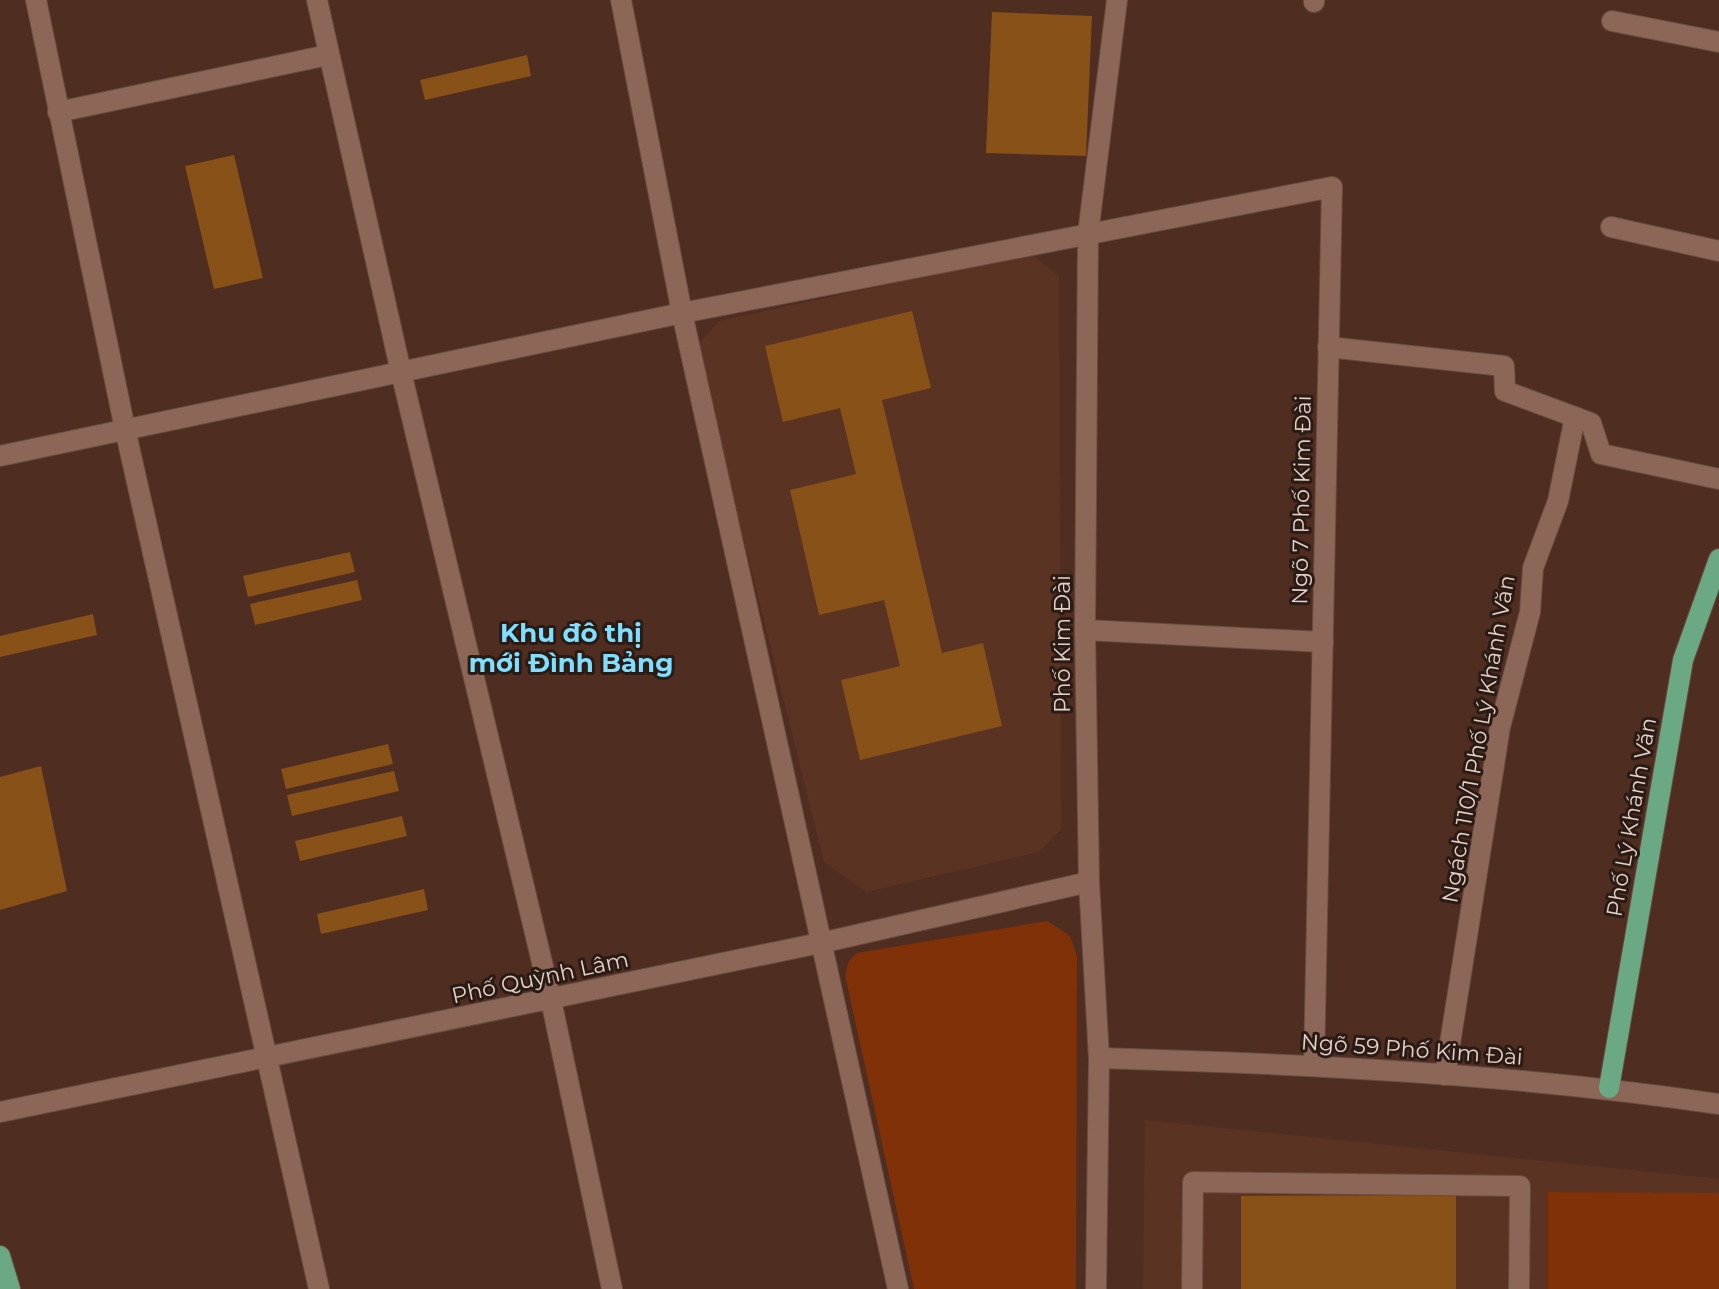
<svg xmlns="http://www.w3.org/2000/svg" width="1719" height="1289" viewBox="0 0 1719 1289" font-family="Montserrat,sans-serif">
	<rect width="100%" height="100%" fill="#4f2e21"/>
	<g fill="#5b3323">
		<path d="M1031 254 1059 276 1061 829 1039 852 866 892 824 862 696 347 719 321Z"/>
		<path d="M1145 1120 1719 1179V1289H1143Z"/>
	</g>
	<g fill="#803107">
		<path d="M1047 921 1070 936 1077 956 1076 1289H914L845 975 849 961 857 953Z"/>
		<path d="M1548 1192 1719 1193V1289H1548Z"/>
	</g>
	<g fill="#875117">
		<path d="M992 12 1092 16 1086 156 986 153Z"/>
		<path d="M527 55 531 76 425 100 420 80Z"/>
		<path d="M234 155 263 278 214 289 185 166Z"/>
		<path d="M912 311 931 388 882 400 942 653 983 643 1002 726 860 760 841 680 900 666 884 600 819 615 790 490 856 474 840 408 783 422 765 346Z"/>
		<path d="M350 552 355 572 248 597 243 576Z"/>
		<path d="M357 580 362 600 255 625 250 604Z"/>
		<path d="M93 614 97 635 0 657V636Z"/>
		<path d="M388 744 393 764 286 789 281 769Z"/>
		<path d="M41 766 67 891 0 910V777Z"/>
		<path d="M394 771 399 791 292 816 287 795Z"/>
		<path d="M402 816 407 836 300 861 295 841Z"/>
		<path d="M424 889 428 910 321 934 317 914Z"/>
		<path d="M1456 1195V1289H1241V1196Z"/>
	</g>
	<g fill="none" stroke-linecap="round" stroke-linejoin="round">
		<g stroke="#684d42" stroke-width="22">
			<g id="minor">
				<path d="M36 0 125 429 319 1289"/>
				<path d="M317 0 401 372 551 1000 612 1289"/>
				<path d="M621 0 682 313 898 1289"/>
				<path d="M1314 0V2"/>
				<path d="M1612 21 1719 42"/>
				<path d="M58 112 328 55"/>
				<path d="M1611 227 1719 251"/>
				<path d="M1328 347 1504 366 1505 391 1591 423 1601 454 1719 479"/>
				<path d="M0 456 682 313 1332 187 1314 1064"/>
				<path d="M1085 630 1323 642"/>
				<path d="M1099 1058C1307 1064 1513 1074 1719 1104"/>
				<path d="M1445 1075 1500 727 1530 612 1533 568 1558 501 1575 417"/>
				<path d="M0 1112 825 942 1089 882"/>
				<path d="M1096 1289 1099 1058 1089 882 1085 630 1088 234 1117 0"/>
				<path d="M1192 1289 1193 1182 1520 1186 1519 1289"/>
			</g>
		</g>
		<g stroke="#684d42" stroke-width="22">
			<g id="major">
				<path d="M1609 1088 1683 660 1719 559"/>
				<path d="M0 1256 10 1289"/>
			</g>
		</g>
		<use href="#minor" stroke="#8c6758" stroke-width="20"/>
		<use href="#major" stroke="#6aa983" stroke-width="20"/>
	</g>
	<g text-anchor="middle" stroke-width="6" stroke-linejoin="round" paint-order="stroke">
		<g font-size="22" fill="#e5d0c7" stroke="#2a1b15">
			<text transform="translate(1301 500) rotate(-89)" y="8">Ngõ 7 Phố Kim Đài</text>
			<text transform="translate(1062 644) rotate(-90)" y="8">Phố Kim Đài</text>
			<text transform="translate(1478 739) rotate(-80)" y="8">Ngách 110/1 Phố Lý Khánh Văn</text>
			<text transform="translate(1631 817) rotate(-80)" y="8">Phố Lý Khánh Văn</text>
			<text transform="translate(540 977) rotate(-12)" y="8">Phố Quỳnh Lâm</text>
			<text transform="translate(1412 1049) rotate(4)" y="8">Ngõ 59 Phố Kim Đài</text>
		</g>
		<g font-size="26" font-weight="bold" fill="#80deff" stroke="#2a1b15">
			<text x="571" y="642">Khu đô thị<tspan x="571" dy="30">mới Đình Bảng</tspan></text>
		</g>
	</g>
</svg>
